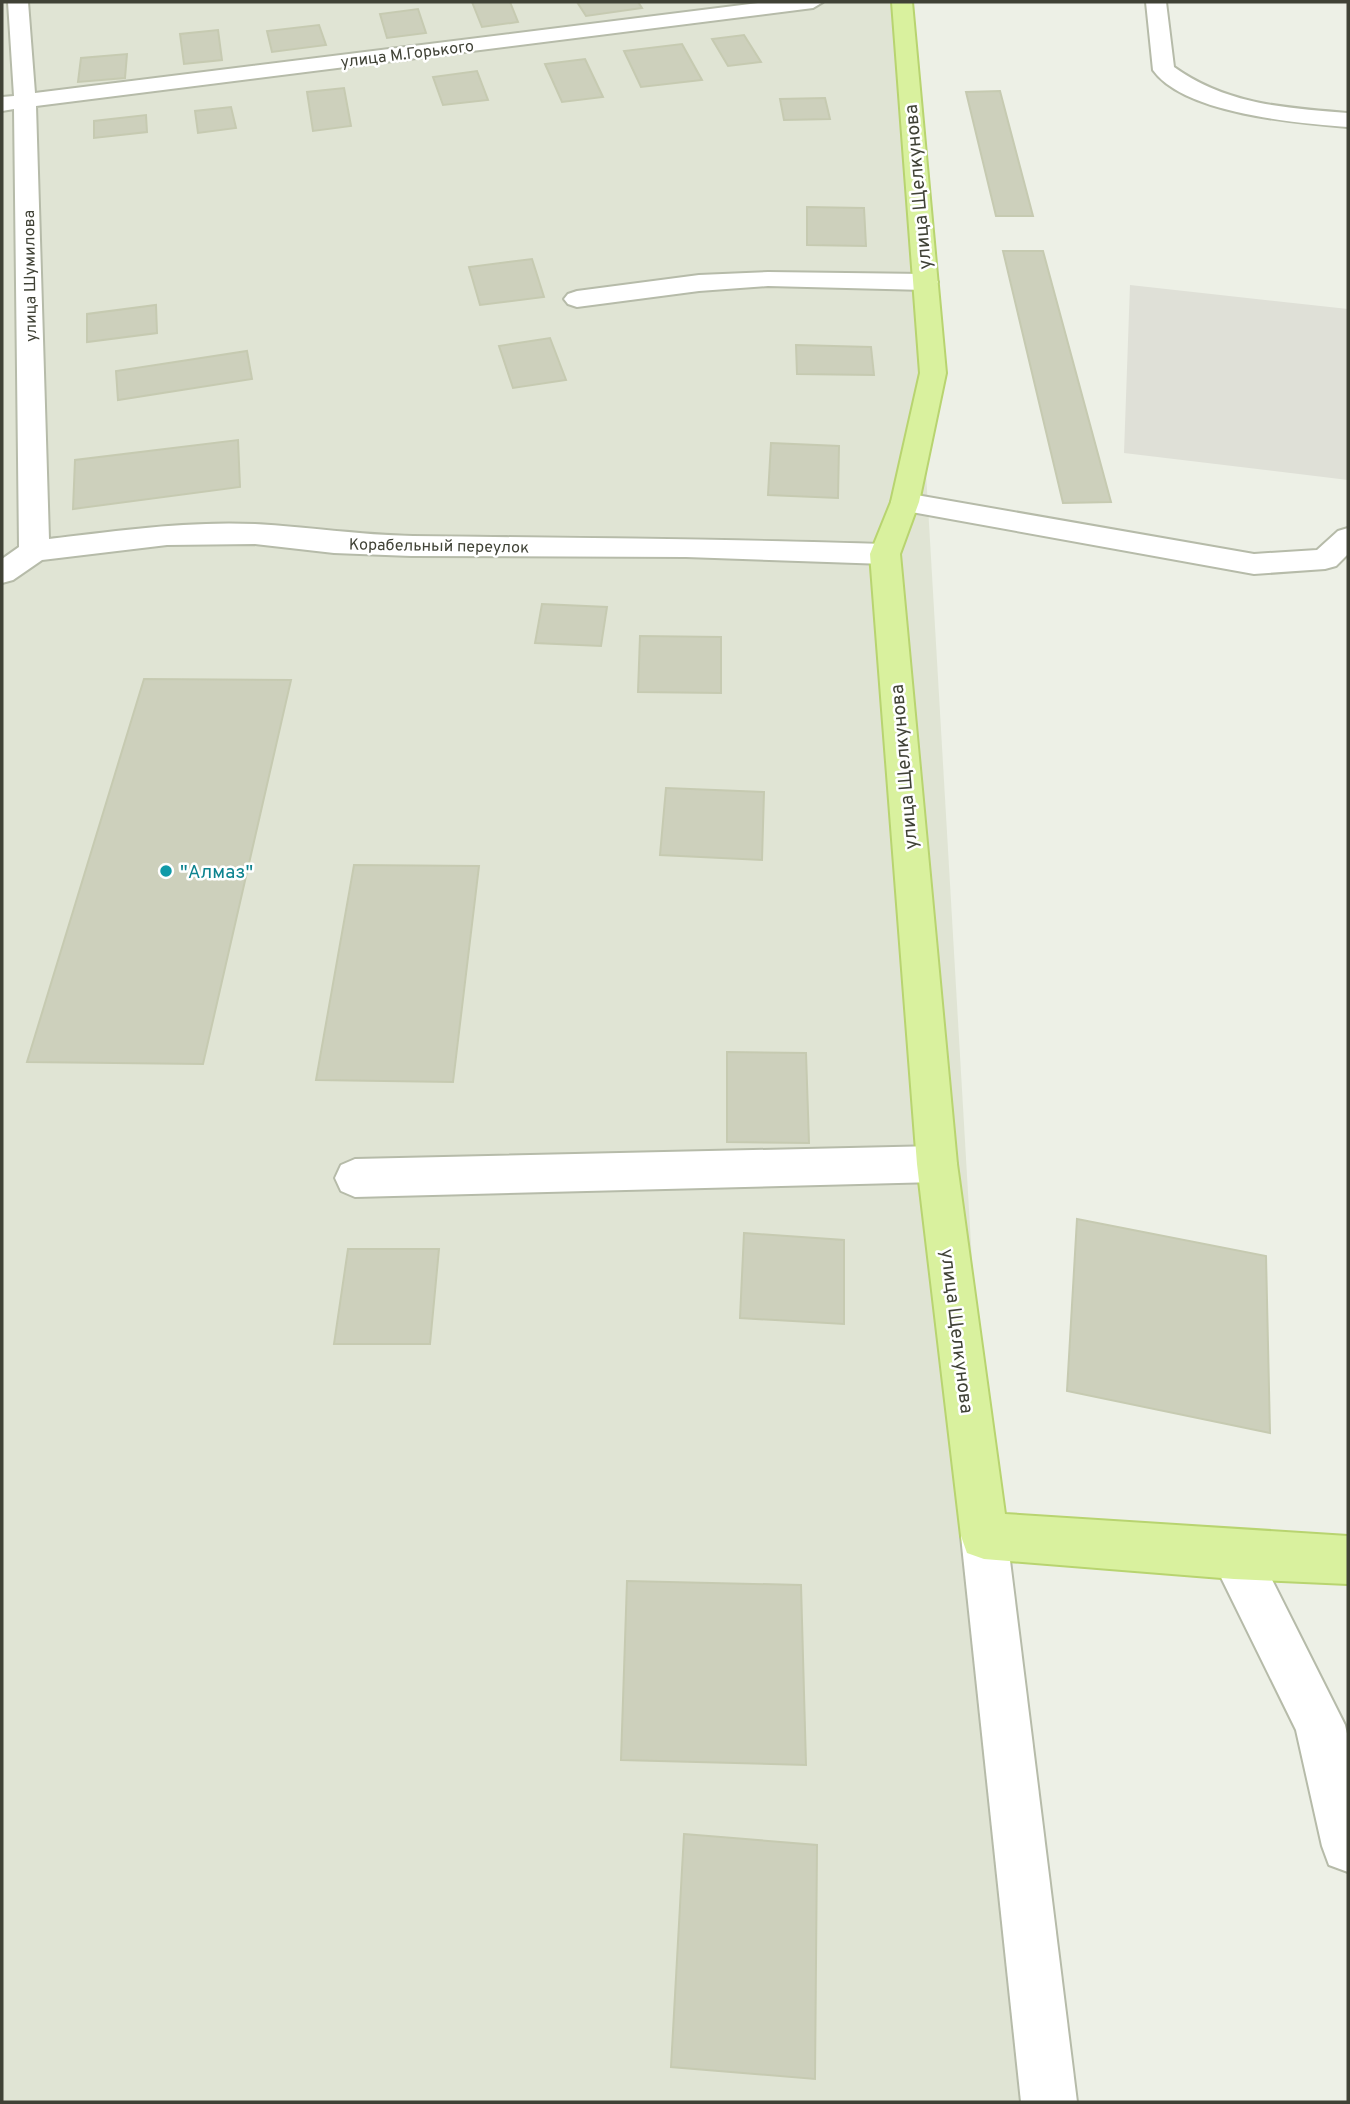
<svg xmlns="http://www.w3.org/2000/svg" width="1350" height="2104" viewBox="0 0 1350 2104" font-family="Overpass,sans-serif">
	<rect width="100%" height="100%" fill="#edf0e6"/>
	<path fill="#e0e4d4" d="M2 2H896L899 9 1021 2102H2Z"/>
	<path fill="#dfe0d7" d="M1130 285 1348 309V480L1124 453Z"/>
	<g fill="#cdd0bc" stroke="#c6cab1" stroke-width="2">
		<path d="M472 2H510L518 22 482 27Z"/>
		<path d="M577 2H638L642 8 586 16Z"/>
		<path d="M418 9 426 33 387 38 380 14Z"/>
		<path d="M319 25 326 45 272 52 267 31Z"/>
		<path d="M218 30 222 60 184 64 180 34Z"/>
		<path d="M744 35 761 62 728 66 712 39Z"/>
		<path d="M682 44 702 80 641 87 624 51Z"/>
		<path d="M127 54 125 78 78 82 81 58Z"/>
		<path d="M585 59 603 97 562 102 545 64Z"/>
		<path d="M477 71 488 100 443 105 433 77Z"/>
		<path d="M344 88 351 126 313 131 307 92Z"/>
		<path d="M1000 91 1033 216H996L966 92Z"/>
		<path d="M825 98 830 119 784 120 780 99Z"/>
		<path d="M231 107 236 128 198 133 195 111Z"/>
		<path d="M146 115 147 132 94 138V121Z"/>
		<path d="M807 207 864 208 866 246 807 245Z"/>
		<path d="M1003 251H1043L1111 502 1063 503Z"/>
		<path d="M532 259 544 297 480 305 469 267Z"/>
		<path d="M156 305 157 333 87 342V314Z"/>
		<path d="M550 338 566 380 513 388 499 346Z"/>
		<path d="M796 345 871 347 874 375 797 374Z"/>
		<path d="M247 351 252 379 118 400 116 371Z"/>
		<path d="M238 440 240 487 73 509 75 460Z"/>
		<path d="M771 443 839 446 838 498 768 495Z"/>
		<path d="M542 604 607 607 601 646 535 643Z"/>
		<path d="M640 636 721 637V693L638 692Z"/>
		<path d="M144 679 291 680 203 1064 27 1062Z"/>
		<path d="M666 788 764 792 762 860 660 855Z"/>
		<path d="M354 865 479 866 453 1082 316 1080Z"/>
		<path d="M727 1052 806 1053 809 1143 727 1142Z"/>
		<path d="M1077 1219 1266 1256 1270 1433 1067 1391Z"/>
		<path d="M744 1233 844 1240V1324L740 1318Z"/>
		<path d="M348 1249H439L430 1344H334Z"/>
		<path d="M627 1581 801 1585 806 1765 621 1760Z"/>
		<path d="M684 1834 817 1845 815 2079 671 2067Z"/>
	</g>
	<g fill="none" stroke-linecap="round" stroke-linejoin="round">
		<g stroke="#b6bba9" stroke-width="4">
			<g id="minor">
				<path d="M8 2H28L35 93 767 2H823L813 8 36 106 49 539C117 531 185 521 255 524 308 527 360 535 413 536 571 538 728 539 885 544L896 547 900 554 896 561 885 564 686 557 411 556 334 553 255 544 167 545 42 560 13 580 2 583V559L19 547 14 109 2 111V97L14 96Z"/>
				<path d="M1146 2H1166L1174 67C1227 105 1286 108 1348 113V127C1298 123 1184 114 1153 70Z"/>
				<path d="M768 272 925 274 934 277 938 282 934 287 925 290 768 286 699 291 577 307 568 304 564 299 568 294 577 291 699 275Z"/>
				<path d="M905 493 1254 554 1317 550 1338 531 1348 528V554L1336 566 1325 569 1254 574 895 509 891 502 895 495Z"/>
				<path d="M937 1146 951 1151 957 1164 951 1177 937 1182 355 1197 341 1191 335 1178 341 1165 355 1159Z"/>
				<path d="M984 1513 1001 1519 1007 1536 1077 2102H1021L961 1536 967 1519Z"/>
				<path d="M1234 1531 1251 1538 1345 1725 1348 1738V1872L1329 1865 1322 1846 1296 1730 1210 1555 1217 1538Z"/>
			</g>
		</g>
		<g stroke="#b8d470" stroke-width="4">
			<path id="major" d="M892 2H912L946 373 919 502 900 554 957 1164 1005 1514 1348 1536V1584L1234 1579 984 1559 967 1553 961 1536 917 1164 870 554 891 502 920 373Z"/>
		</g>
		<use href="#minor" fill="#fff" fill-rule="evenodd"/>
		<use href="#major" fill="#d9f19e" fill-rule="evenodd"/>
	</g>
	<circle fill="#0f9aa8" stroke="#fff" stroke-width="2.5" cx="166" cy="871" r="7"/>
	<g text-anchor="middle" stroke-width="5" stroke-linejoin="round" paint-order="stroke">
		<g font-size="16" fill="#404236" stroke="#fff">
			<text transform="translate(407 53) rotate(-7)" y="6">улица М.Горького</text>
			<text transform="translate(29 276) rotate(-91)" y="6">улица Шумилова</text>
			<text transform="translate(439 545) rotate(1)" y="6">Корабельный переулок</text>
		</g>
		<g font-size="19" fill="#404236" stroke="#fff">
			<text transform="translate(917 187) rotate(-95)" y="7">улица Щелкунова</text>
			<text transform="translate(903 767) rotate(-95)" y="7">улица Щелкунова</text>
			<text transform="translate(958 1331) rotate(83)" y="7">улица Щелкунова</text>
		</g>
		<g font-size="19" fill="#0d838f" stroke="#fff" text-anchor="start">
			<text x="180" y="878">"Алмаз"</text>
		</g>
	</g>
	<rect width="1350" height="2104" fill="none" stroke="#404236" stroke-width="7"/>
</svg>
